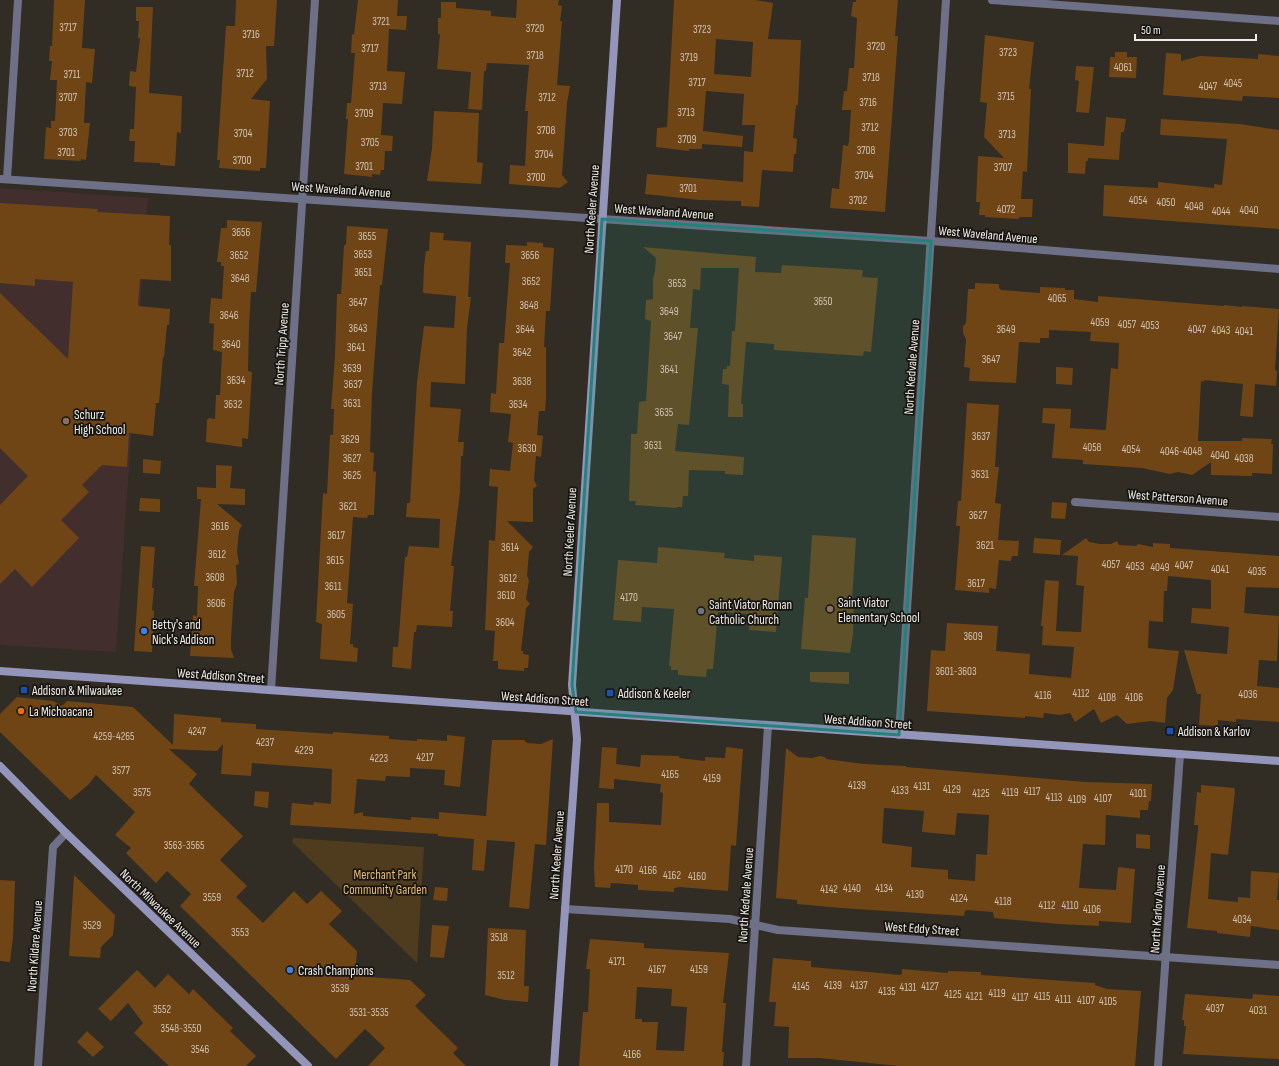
<svg xmlns="http://www.w3.org/2000/svg" width="1279" height="1066" viewBox="0 0 1279 1066" font-family="'Sofia Sans Condensed',sans-serif">
	<rect width="100%" height="100%" fill="#312c24"/>
	<path fill="#432e2e" d="M0 188 148 198 116 652 0 645Z"/>
	<path fill="#4f3c1e" d="M293 838 424 847 417 963 292 842Z"/>
	<g fill="#6f4516" fill-rule="evenodd">
		<path d="M54 0H85L82 48 95 49 92 83 86 82 84 123H90L86 160 81 159V161L44 159 46 127 51 128V121H55L57 80H50L52 61H49L50 46H52Z"/>
		<path d="M236 0H277L274 46H266L267 79 251 99 270 101 266 168H260V171L219 168 220 160H217L226 26H235Z"/>
		<path d="M358 0H398L397 16H407L406 30 389 29 387 71 405 72 402 104 383 103 381 135 393 136 392 151H385L384 170H381L380 175 372 174V177L344 174 348 119H346L347 103H351L355 53H351L352 34 354 35Z"/>
		<path d="M517 0H559L558 5 562 6 560 21H562L557 85 570 86 567 103 562 175 568 182 560 188 509 184 510 165 525 166 528 111H525L529 65 487 63 486 71H484L482 110 468 109 471 72 437 69 440 34H438V18H441V2H456V8L491 11V16L516 18Z"/>
		<path d="M674 0H756L773 3 768 39 801 40 798 105H796L793 138 797 139 796 154H794L793 172 762 170 759 207 741 206V201L699 200 645 194 647 174 743 182 744 151 753 152 755 125H742L744 94 706 91 703 131 743 136 742 147 702 144V149H689V151L656 147 657 128 667 127ZM716 39 753 42 751 77 714 74Z"/>
		<path d="M856 0H898L895 36H898L885 212 830 208 832 188 839 189 843 145 848 146 849 141 851 110H842L844 91H847L849 68H854L857 18 851 16 853 2H856Z"/>
		<path d="M136 7H153L149 93 182 96 181 133 177 132 175 166 160 165V163L134 162 135 141H129L130 129H134L136 87 129 86 130 71 136 72 140 38H138L139 21H136Z"/>
		<path d="M985 35 1034 42 1029 89H1031L1027 172 1023 171 1021 199H1033L1032 217H1019V219L985 217V215H979L980 202H976L978 156 1004 158 984 137 987 103 980 102Z"/>
		<path d="M1115 52H1127V57H1137L1136 78 1109 77 1110 57H1115Z"/>
		<path d="M1166 53 1181 54V61L1200 56 1258 59V54L1279 56V98L1243 96 1242 101 1163 95Z"/>
		<path d="M1076 66 1094 67 1089 113 1076 112 1079 81 1075 80Z"/>
		<path d="M434 111 479 113 477 162 483 163 481 184 427 181 432 148Z"/>
		<path d="M1106 117 1126 119 1124 132H1121L1119 160 1088 158V161H1086L1085 174 1068 173V143L1104 146Z"/>
		<path d="M1161 119 1240 124 1279 130V229L1103 216 1104 185 1158 188V182L1214 188V184L1222 185 1227 139 1161 135 1160 134Z"/>
		<path d="M0 203 98 209 97 212 170 216 169 245H171V281L140 279 138 306 170 309 169 325H167L164 357H163L159 403H156L153 436 129 433 127 467 102 465 82 485 89 492 61 520 79 538 32 587 15 569 0 584V505L28 476 0 448V293L68 359 73 282 35 279V286L0 283Z"/>
		<path d="M227 220 262 222 256 292H251L249 326 248 371 252 372 248 439 242 438V447L206 442 207 420 209 418 215 419 216 395H220L222 352 213 350 214 324 209 323 211 298 222 299 224 266H221V262H217L221 228H227Z"/>
		<path d="M347 226 388 229 382 285H380L372 393 370 452 374 453 373 471 376 472 374 515H368L367 518 353 517 347 603 353 604 350 644H353V647L358 648 357 662 320 659 322 624 316 622 323 493 327 494 330 435H333L334 409H331L335 356 337 294H341L344 246 346 244Z"/>
		<path d="M430 232 444 233 443 240 471 242 468 297H471L467 328 465 384 431 382 430 407 461 409 458 442H464L463 456H461L460 492 451 566H454L450 611H453L452 627 417 625 416 632H414L411 669 392 667 393 647H398L405 557H407L409 546 439 548 440 519 406 517 407 503H410L417 382 424 326 454 328 456 296 423 293 424 266 426 251H429Z"/>
		<path d="M527 242 543 243V247L554 248 550 311H546L544 347H546V398L545 411H539L537 435 543 436 541 457 536 456 534 480 537 486 533 489V522L507 521 533 547 529 552 527 576 529 580 526 599 530 604 526 608 521 651H523V654L529 655 528 668H524V671L498 669V661H493L495 631 485 630 489 540 495 541 498 487 489 486 490 469 510 471 513 443 508 442 511 414 490 412 491 393 496 394 499 343H504L510 263H505L506 245 527 246Z"/>
		<path d="M643 247 756 257 755 272 781 273 782 265 863 270 862 277 878 278 871 352 864 351 863 356 774 350V344L746 342 741 404H743V417H728L729 385 722 384 723 369H727V366H730L732 331H735L739 268H701L700 290 693 289 690 328H698L689 425 678 424 675 451 744 457 743 475 725 474V471L689 470 688 496H683L682 507H677V508L635 505 636 501H629L631 434H637L639 402 646 401 651 321 645 319 646 300 653 299V279L655 271 656 258Z"/>
		<path d="M975 283 999 284V288L1001 290 1040 293V287L1065 288V290H1074V299L1098 302V296L1224 306V305L1242 307V306L1279 309 1275 370 1277 371 1276 386 1255 384 1253 417 1240 416 1243 384 1204 380V382L1201 381 1198 441H1242V438L1272 439 1271 444H1273L1272 474 1252 473V476H1249L1211 475V462L1192 475 1178 472 1170 474 1142 468 1083 464V460L1052 458 1055 424 1042 423 1043 408 1071 409 1070 428 1105 430 1106 428 1111 368 1118 369 1119 343 1090 341 1091 332 1049 330V338H1040V343L1019 342 1016 383 969 381 970 368 964 367 966 339 963 333V326L966 323 968 289H975Z"/>
		<path d="M1056 367 1073 368 1072 385 1056 384Z"/>
		<path d="M967 403 999 405 995 467H999L995 503 1001 504 998 540 1019 541 1018 556H1012L1011 561 999 560 996 589 989 588V593L955 590 960 526H956L958 501H961Z"/>
		<path d="M143 459 161 461 160 474 143 473Z"/>
		<path d="M216 465 232 466 230 488 245 489V505L217 504 242 525 239 531 237 552 239 564 236 565 237 584 234 592 231 639V649L234 658 190 656 193 615 197 616 198 586H194L201 499H197V487L216 488Z"/>
		<path d="M140 498 160 499V512L139 511Z"/>
		<path d="M1052 502 1067 503 1065 519 1051 518Z"/>
		<path d="M812 535 856 538 852 601H854L853 634 850 653 801 649 805 598H808Z"/>
		<path d="M1034 538 1061 540 1060 555 1033 553Z"/>
		<path d="M1086 538 1089 542 1100 544H1111L1117 541 1119 545 1136 546 1138 544 1153 547V543L1170 544V548L1279 556V588L1246 587 1244 613 1279 616 1277 661 1259 660 1257 686 1279 688V722L1236 719V722L1218 720V726L1199 725 1201 694H1197L1184 650 1227 654 1229 627 1191 623 1192 608 1211 609V580L1168 576 1167 591H1164L1163 622 1149 621 1148 648 1179 651 1173 690 1167 698 1165 723 1151 721 1127 724 1117 715 1101 723 1094 709 1075 722 1070 713 1060 715 1044 713 1043 718 1025 716V718L927 711 931 650 945 651 947 623 998 626 996 651 1030 654 1029 674 1071 678 1074 647 1042 645 1043 626H1041L1045 580 1059 581 1056 631 1081 632 1084 586 1076 585 1078 556 1062 555Z"/>
		<path d="M141 546 155 547 152 588H154L152 610 154 611 152 652 134 651Z"/>
		<path d="M658 547 725 553 724 558 754 561V555L782 557 776 632 749 630 750 614 718 612 713 669H707L706 677 678 675V670H671V666H669L674 609 642 607 641 622 613 620 618 560 657 563Z"/>
		<path d="M810 672H849V684L810 682Z"/>
		<path d="M17 697 53 701 62 706 67 701 133 707 173 745 174 714 221 718V722L256 724V729L333 734V732L389 736V739L417 741V739L447 741V735L465 737 460 787 444 785 445 770 410 768V777L386 776 385 781 357 779 354 814 363 812V816L411 820V817L439 819V812L486 816 492 740H524L527 743 541 744 553 739 546 845 535 844 529 909 509 907 515 842 487 840 484 871 472 870 474 839 438 836V834L290 825 292 803 313 805 314 802 331 804 332 769 252 763 251 776 221 774 223 744 217 751 169 749 197 774 189 784 243 836 220 860 247 886 236 897 263 923 294 891 307 904 321 891 342 911 329 924 357 951 355 976 410 980 426 995 415 1006 458 1048 453 1053 466 1066H368L385 1048 365 1029 336 1059 180 906 191 894 167 871 156 883 126 853 131 848 115 835 135 812 96 775 88 785 70 800 0 732V714Z"/>
		<path d="M602 747 617 748 616 764 640 767 641 755 679 756V758L705 761V757L725 758 726 747 743 749 736 846 731 845 728 891 680 887 674 888V892L638 890V885L611 883 610 888 595 887 594 868 597 803H609V822L661 825 663 793 660 792 661 784 614 779V789L599 788Z"/>
		<path d="M786 748 798 757 812 758 820 756 825 757 826 759 864 764 906 766V767L1086 782 1152 784 1151 801H1149L1148 810H1140V818L1106 815 1105 845 1083 844 1079 888 1116 890 1118 867 1135 869 1131 923 1099 921V926L1059 924 994 918 993 912 967 910 965 911 964 916 841 908 797 904V900L776 898ZM884 808 924 811 922 832 955 835 957 813 989 815 987 855 976 854 975 881 948 879V870L911 867 912 847 882 843Z"/>
		<path d="M1201 785 1234 788 1235 791 1228 855 1211 853 1208 899 1238 902V897L1250 898 1251 871 1279 873 1277 900H1279V930L1251 926 1250 937 1217 933V931L1187 928 1198 830V825H1194L1197 792 1201 793Z"/>
		<path d="M255 791 269 792 268 808 254 806Z"/>
		<path d="M1136 834 1150 835V849L1136 848Z"/>
		<path d="M74 875 115 915 113 935 101 947 100 958 69 956Z"/>
		<path d="M0 880 15 881 13 937 10 962 0 961Z"/>
		<path d="M435 887 448 888 447 901 433 900Z"/>
		<path d="M432 925 449 926 444 958 430 957Z"/>
		<path d="M488 928 526 930 524 986H529L528 1002 505 1000 485 995Z"/>
		<path d="M590 939 644 943V948L729 953 723 1003H726L722 1052H724L723 1066H579L583 1012H588L590 969H586ZM637 987 672 989 671 1006 687 1007 684 1051 656 1050 658 1022H642V1019H635Z"/>
		<path d="M773 958 811 961V967L869 972 900 975 902 974V969L948 973V971L981 972V975L1095 983V985L1107 989 1141 991 1135 1066H899L820 1058H788L789 1027 774 1026 776 1002H769Z"/>
		<path d="M137 970 155 988 168 974 189 994 193 989 233 1028 230 1031 256 1056 246 1066H169L134 1033 143 1023 128 1003 111 1021 98 1009Z"/>
		<path d="M1185 994 1252 999 1253 994 1279 996V1059L1183 1054 1186 1026H1184V1020H1182Z"/>
		<path d="M87 1031 104 1047 93 1057 77 1042Z"/>
	</g>
	<g fill="none" stroke-linecap="round" stroke-linejoin="round">
		<g stroke="#6e7088" stroke-width="8">
			<path d="M992 0 1279 21"/>
			<path d="M0 179 931 241 1279 269"/>
			<path d="M7 179 18 0"/>
			<path d="M1075 502 1279 517"/>
			<path d="M271 690 315 0"/>
			<path d="M899 735 946 0"/>
			<path d="M565 909 730 919 778 930 1279 965"/>
			<path d="M38 1066 53 847 66 833"/>
			<path d="M746 1066 768 726"/>
			<path d="M1158 1066 1180 754"/>
		</g>
		<g stroke="#9395bb" stroke-width="8">
			<path d="M0 671 1279 761"/>
			<path d="M0 766 66 833 308 1066"/>
			<path d="M554 1066 577 739 572 685 617 0"/>
		</g>
	</g>
	<path fill="#25827a" fill-opacity="0.2" stroke="#25827a" stroke-width="3" stroke-linejoin="round" d="M602 219 931 241 899 735 576 712 572 685Z"/>
	<g fill="#8d6e63" stroke="#171511" stroke-width="1.5">
		<circle cx="66" cy="421" r="4"/>
		<circle cx="830" cy="609" r="4"/>
	</g>
	<circle fill="#6b7280" stroke="#171511" stroke-width="1.5" cx="701" cy="611" r="4"/>
	<g fill="#3f7fe0" stroke="#171511" stroke-width="1.5">
		<circle cx="144" cy="631" r="4"/>
		<circle cx="290" cy="970" r="4"/>
	</g>
	<g fill="#1a4fb4" stroke="#171511" stroke-width="1.5">
		<rect x="20" y="686" width="8" height="8" rx="2"/>
		<rect x="606" y="689" width="8" height="8" rx="2"/>
		<rect x="1166" y="727" width="8" height="8" rx="2"/>
	</g>
	<circle fill="#e8710a" stroke="#171511" stroke-width="1.5" cx="21" cy="711" r="4"/>
	<g text-anchor="middle" stroke-width="3.5" stroke-linejoin="round" paint-order="stroke">
		<g font-size="11" fill="#cec1b1">
			<text x="381" y="25">3721</text>
			<text x="68" y="31">3717</text>
			<text x="535" y="32">3720</text>
			<text x="702" y="33">3723</text>
			<text x="251" y="38">3716</text>
			<text x="876" y="50">3720</text>
			<text x="370" y="52">3717</text>
			<text x="1008" y="56">3723</text>
			<text x="535" y="59">3718</text>
			<text x="689" y="61">3719</text>
			<text x="1123" y="71">4061</text>
			<text x="245" y="77">3712</text>
			<text x="72" y="78">3711</text>
			<text x="871" y="81">3718</text>
			<text x="697" y="86">3717</text>
			<text x="1233" y="87">4045</text>
			<text x="378" y="90">3713</text>
			<text x="1208" y="90">4047</text>
			<text x="1006" y="100">3715</text>
			<text x="68" y="101">3707</text>
			<text x="547" y="101">3712</text>
			<text x="868" y="106">3716</text>
			<text x="686" y="116">3713</text>
			<text x="364" y="117">3709</text>
			<text x="870" y="131">3712</text>
			<text x="546" y="134">3708</text>
			<text x="68" y="136">3703</text>
			<text x="243" y="137">3704</text>
			<text x="1007" y="138">3713</text>
			<text x="687" y="143">3709</text>
			<text x="370" y="146">3705</text>
			<text x="866" y="154">3708</text>
			<text x="66" y="156">3701</text>
			<text x="544" y="158">3704</text>
			<text x="242" y="164">3700</text>
			<text x="364" y="170">3701</text>
			<text x="1003" y="171">3707</text>
			<text x="864" y="179">3704</text>
			<text x="536" y="181">3700</text>
			<text x="688" y="192">3701</text>
			<text x="858" y="204">3702</text>
			<text x="1138" y="204">4054</text>
			<text x="1166" y="206">4050</text>
			<text x="1194" y="210">4048</text>
			<text x="1006" y="213">4072</text>
			<text x="1249" y="214">4040</text>
			<text x="1221" y="215">4044</text>
			<text x="241" y="236">3656</text>
			<text x="367" y="240">3655</text>
			<text x="363" y="258">3653</text>
			<text x="239" y="259">3652</text>
			<text x="530" y="259">3656</text>
			<text x="363" y="276">3651</text>
			<text x="240" y="282">3648</text>
			<text x="531" y="285">3652</text>
			<text x="677" y="287">3653</text>
			<text x="1057" y="302">4065</text>
			<text x="823" y="305">3650</text>
			<text x="358" y="306">3647</text>
			<text x="529" y="309">3648</text>
			<text x="669" y="315">3649</text>
			<text x="229" y="319">3646</text>
			<text x="1100" y="326">4059</text>
			<text x="1127" y="328">4057</text>
			<text x="1150" y="329">4053</text>
			<text x="358" y="332">3643</text>
			<text x="525" y="333">3644</text>
			<text x="1006" y="333">3649</text>
			<text x="1197" y="333">4047</text>
			<text x="1221" y="334">4043</text>
			<text x="1244" y="335">4041</text>
			<text x="673" y="340">3647</text>
			<text x="231" y="348">3640</text>
			<text x="356" y="351">3641</text>
			<text x="522" y="356">3642</text>
			<text x="991" y="363">3647</text>
			<text x="352" y="372">3639</text>
			<text x="669" y="373">3641</text>
			<text x="236" y="384">3634</text>
			<text x="522" y="385">3638</text>
			<text x="353" y="388">3637</text>
			<text x="352" y="407">3631</text>
			<text x="233" y="408">3632</text>
			<text x="518" y="408">3634</text>
			<text x="664" y="416">3635</text>
			<text x="981" y="440">3637</text>
			<text x="350" y="443">3629</text>
			<text x="653" y="449">3631</text>
			<text x="1092" y="451">4058</text>
			<text x="527" y="452">3630</text>
			<text x="1131" y="453">4054</text>
			<text x="1181" y="455">4046-4048</text>
			<text x="1220" y="459">4040</text>
			<text x="352" y="462">3627</text>
			<text x="1244" y="462">4038</text>
			<text x="980" y="478">3631</text>
			<text x="352" y="479">3625</text>
			<text x="348" y="510">3621</text>
			<text x="978" y="519">3627</text>
			<text x="220" y="530">3616</text>
			<text x="336" y="539">3617</text>
			<text x="985" y="549">3621</text>
			<text x="510" y="551">3614</text>
			<text x="217" y="558">3612</text>
			<text x="335" y="564">3615</text>
			<text x="1111" y="568">4057</text>
			<text x="1184" y="569">4047</text>
			<text x="1135" y="570">4053</text>
			<text x="1160" y="571">4049</text>
			<text x="1220" y="573">4041</text>
			<text x="1257" y="575">4035</text>
			<text x="215" y="581">3608</text>
			<text x="508" y="582">3612</text>
			<text x="976" y="587">3617</text>
			<text x="333" y="590">3611</text>
			<text x="506" y="599">3610</text>
			<text x="629" y="601">4170</text>
			<text x="216" y="607">3606</text>
			<text x="336" y="618">3605</text>
			<text x="505" y="626">3604</text>
			<text x="973" y="640">3609</text>
			<text x="956" y="675">3601-3603</text>
			<text x="1081" y="697">4112</text>
			<text x="1248" y="698">4036</text>
			<text x="1043" y="699">4116</text>
			<text x="1107" y="701">4108</text>
			<text x="1134" y="701">4106</text>
			<text x="197" y="735">4247</text>
			<text x="114" y="740">4259-4265</text>
			<text x="265" y="746">4237</text>
			<text x="304" y="754">4229</text>
			<text x="425" y="761">4217</text>
			<text x="379" y="762">4223</text>
			<text x="121" y="774">3577</text>
			<text x="670" y="778">4165</text>
			<text x="712" y="782">4159</text>
			<text x="857" y="789">4139</text>
			<text x="922" y="790">4131</text>
			<text x="952" y="793">4129</text>
			<text x="900" y="794">4133</text>
			<text x="1032" y="795">4117</text>
			<text x="142" y="796">3575</text>
			<text x="1010" y="796">4119</text>
			<text x="981" y="797">4125</text>
			<text x="1138" y="797">4101</text>
			<text x="1054" y="801">4113</text>
			<text x="1103" y="802">4107</text>
			<text x="1077" y="803">4109</text>
			<text x="184" y="849">3563-3565</text>
			<text x="624" y="873">4170</text>
			<text x="648" y="874">4166</text>
			<text x="672" y="879">4162</text>
			<text x="697" y="880">4160</text>
			<text x="852" y="892">4140</text>
			<text x="884" y="892">4134</text>
			<text x="829" y="893">4142</text>
			<text x="915" y="898">4130</text>
			<text x="212" y="901">3559</text>
			<text x="959" y="902">4124</text>
			<text x="1003" y="905">4118</text>
			<text x="1047" y="909">4112</text>
			<text x="1070" y="909">4110</text>
			<text x="1092" y="913">4106</text>
			<text x="1242" y="923">4034</text>
			<text x="92" y="929">3529</text>
			<text x="240" y="936">3553</text>
			<text x="499" y="941">3518</text>
			<text x="617" y="965">4171</text>
			<text x="657" y="973">4167</text>
			<text x="699" y="973">4159</text>
			<text x="506" y="979">3512</text>
			<text x="833" y="989">4139</text>
			<text x="859" y="989">4137</text>
			<text x="801" y="990">4145</text>
			<text x="930" y="990">4127</text>
			<text x="908" y="991">4131</text>
			<text x="340" y="992">3539</text>
			<text x="887" y="995">4135</text>
			<text x="997" y="997">4119</text>
			<text x="953" y="998">4125</text>
			<text x="974" y="1000">4121</text>
			<text x="1042" y="1000">4115</text>
			<text x="1020" y="1001">4117</text>
			<text x="1063" y="1003">4111</text>
			<text x="1086" y="1004">4107</text>
			<text x="1108" y="1005">4105</text>
			<text x="1215" y="1012">4037</text>
			<text x="162" y="1013">3552</text>
			<text x="1258" y="1014">4031</text>
			<text x="369" y="1016">3531-3535</text>
			<text x="181" y="1032">3548-3550</text>
			<text x="200" y="1053">3546</text>
			<text x="632" y="1058">4166</text>
		</g>
		<g font-size="13" fill="#eeeae5" stroke="#171511">
			<text transform="translate(341 189) rotate(4)" y="5">West Waveland Avenue</text>
			<text transform="translate(591 209) rotate(-86)" y="5">North Keeler Avenue</text>
			<text transform="translate(664 211) rotate(4)" y="5">West Waveland Avenue</text>
			<text transform="translate(988 234) rotate(5)" y="5">West Waveland Avenue</text>
			<text transform="translate(281 344) rotate(-86)" y="5">North Tripp Avenue</text>
			<text transform="translate(911 367) rotate(-86)" y="5">North Kedvale Avenue</text>
			<text transform="translate(1178 497) rotate(4)" y="5">West Patterson Avenue</text>
			<text transform="translate(569 532) rotate(-87)" y="5">North Keeler Avenue</text>
			<text transform="translate(221 675) rotate(4)" y="5">West Addison Street</text>
			<text transform="translate(545 698) rotate(4)" y="5">West Addison Street</text>
			<text transform="translate(868 721) rotate(4)" y="5">West Addison Street</text>
			<text transform="translate(556 855) rotate(-86)" y="5">North Keeler Avenue</text>
			<text transform="translate(745 895) rotate(-86)" y="5">North Kedvale Avenue</text>
			<text transform="translate(161 908) rotate(44)" y="5">North Milwaukee Avenue</text>
			<text transform="translate(1157 909) rotate(-86)" y="5">North Karlov Avenue</text>
			<text transform="translate(922 928) rotate(4)" y="5">West Eddy Street</text>
			<text transform="translate(34 946) rotate(-86)" y="5">North Kildare Avenue</text>
		</g>
		<g font-size="13" fill="#eeeae5" stroke="#171511" text-anchor="start">
			<text x="74" y="419">Schurz<tspan x="74" dy="15">High School</tspan></text>
			<text x="838" y="607">Saint Viator<tspan x="838" dy="15">Elementary School</tspan></text>
			<text x="709" y="609">Saint Viator Roman<tspan x="709" dy="15">Catholic Church</tspan></text>
			<text x="152" y="629">Betty's and<tspan x="152" dy="15">Nick's Addison</tspan></text>
			<text x="32" y="695">Addison &amp; Milwaukee</text>
			<text x="618" y="698">Addison &amp; Keeler</text>
			<text x="29" y="716">La Michoacana</text>
			<text x="1178" y="736">Addison &amp; Karlov</text>
			<text x="298" y="975">Crash Champions</text>
		</g>
		<g font-size="13" fill="#eebc6d" stroke="#171511">
			<text x="385" y="879">Merchant Park<tspan x="385" dy="15">Community Garden</tspan></text>
		</g>
	</g>
	<path d="M1135 34v6h121v-6" fill="none" stroke="#eeeae5" stroke-width="2"/>
	<text x="1141" y="34" font-size="12" fill="#eeeae5" stroke="#171511" stroke-width="3" paint-order="stroke">50 m</text>
</svg>
